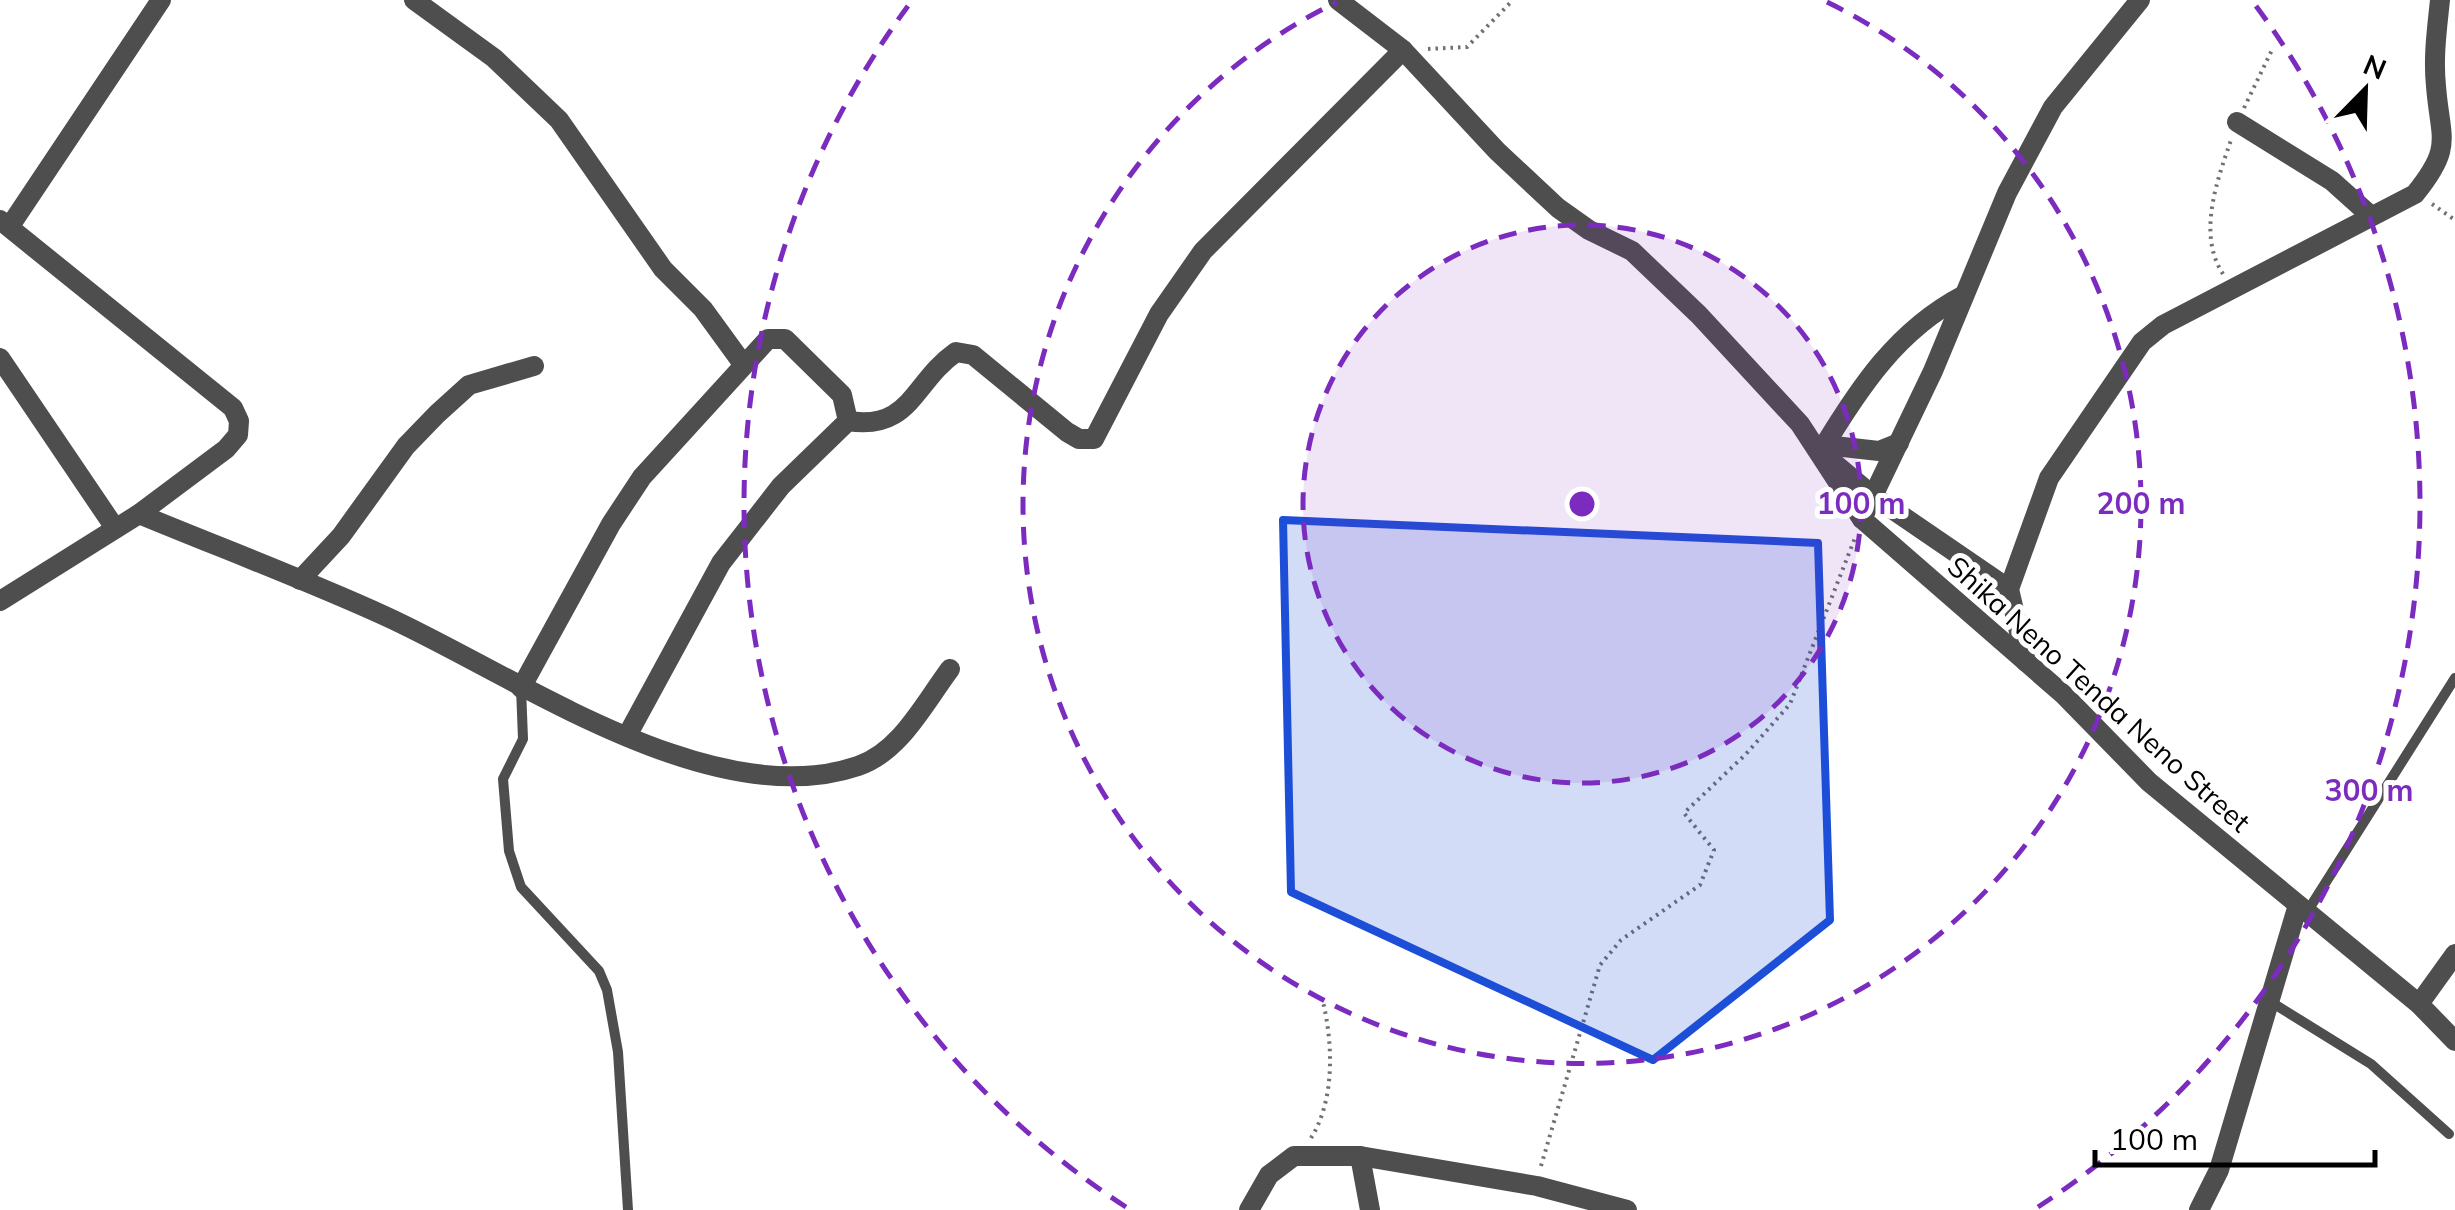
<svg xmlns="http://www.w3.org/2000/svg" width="2455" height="1210" viewBox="0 0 2455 1210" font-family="Mulish,sans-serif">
	<rect width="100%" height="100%" fill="#fff"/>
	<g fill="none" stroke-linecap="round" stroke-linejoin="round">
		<g stroke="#707070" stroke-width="4" stroke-dasharray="2.5 5" stroke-linecap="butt">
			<path d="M1428 49 1467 47 1513 0"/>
			<path d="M2244 108 2272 50"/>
			<path d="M2432 204 2455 220"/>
			<path d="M2223 274C2197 234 2217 181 2231 140"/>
			<path d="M1311 1138C1335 1100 1333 1044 1323 1002"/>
			<path d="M1541 1166 1600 965 1621 940 1700 885 1714 850 1684 813 1746 754 1790 704 1855 538"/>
		</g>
		<g stroke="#4e4e4e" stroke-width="10">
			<path d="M521 688 523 739 503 779 509 851 521 887 599 971 607 990 618 1052 628 1210"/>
			<path d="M2307 912 2455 678"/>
			<path d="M2271 1002 2371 1064 2449 1134"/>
		</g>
		<g stroke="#4e4e4e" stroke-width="20">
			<path d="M414 0 494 58 559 120 663 269 703 309 743 364"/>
			<path d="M1338 0 1403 50 1497 151 1558 208 1589 230 1632 251 1699 315 1800 424 1862 519 2064 695 2149 782 2419 1004 2455 1041"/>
			<path d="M2237 122 2332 181 2371 216"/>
			<path d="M0 220 233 408 239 421 238 435 226 449 139 514 0 601"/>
			<path d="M10 226 161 0"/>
			<path d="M0 358 115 528"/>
			<path d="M848 421C911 431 913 382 956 352L973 355 1067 432 1079 439H1094L1159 314 1203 251 1403 50"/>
			<path d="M1825 445 1879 451 1899 443"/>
			<path d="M1821 451C1859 388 1897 330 1964 295"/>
			<path d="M1829 459 1873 496 2009 589"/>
			<path d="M139 514C221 548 304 579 385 616 513 674 712 816 858 766 900 752 924 704 950 669"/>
			<path d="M1862 519 1933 371 2007 193 2053 107 2140 0"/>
			<path d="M300 580 341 536 406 446 437 414 469 385 534 366"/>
			<path d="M2026 662 2009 589 2049 478 2142 342 2163 325 2415 194C2454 146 2440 139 2436 86 2433 57 2437 29 2440 0"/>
			<path d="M521 688 611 524 642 477 768 339H785L842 395 848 421 781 486 721 563 628 734"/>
			<path d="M2419 1004 2455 954"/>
			<path d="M1360 1156 1370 1210"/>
			<path d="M1249 1210 1269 1175 1294 1156H1360L1537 1186 1627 1210"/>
			<path d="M2199 1210 2219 1170 2298 905"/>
		</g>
	</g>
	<path fill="#1d4ed8" fill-opacity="0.2" stroke="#1d4ed8" stroke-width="8" stroke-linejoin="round" d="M1283 520 1818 543 1830 920 1653 1060 1291 892Z"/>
	<circle cx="1582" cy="504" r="279" fill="#7b2cbf" fill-opacity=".12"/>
	<g fill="none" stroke="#7b2cbf" stroke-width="5" stroke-dasharray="18 12">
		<circle cx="1582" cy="504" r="279"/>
		<path d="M1827 2A559 559 0 1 1 1337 2"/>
		<path d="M1126 1207A838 838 0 0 1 908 6M2256 6A838 838 0 0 1 2038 1207"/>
	</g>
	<g text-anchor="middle" stroke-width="10" stroke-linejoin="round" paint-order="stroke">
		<g font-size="28" fill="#000" stroke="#fff">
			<text transform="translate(2099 694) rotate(42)" y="10">Shika Neno Tenda Neno Street</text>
		</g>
	</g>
	<circle cx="1582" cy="504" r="15" fill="#7b2cbf" stroke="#fff" stroke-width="5"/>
	<g font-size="30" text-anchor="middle" font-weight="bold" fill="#7b2cbf" stroke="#fff" stroke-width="10" stroke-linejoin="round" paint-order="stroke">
		<text x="1861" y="514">100 m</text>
		<text x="2141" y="514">200 m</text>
		<text x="2369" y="801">300 m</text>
	</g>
	<g transform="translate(2365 90) rotate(23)" stroke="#ffffff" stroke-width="8" paint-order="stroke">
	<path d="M0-8L18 38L0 25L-18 38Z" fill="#000000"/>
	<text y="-15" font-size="28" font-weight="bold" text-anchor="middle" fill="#000000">N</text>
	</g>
	<path d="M2095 1150v15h280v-15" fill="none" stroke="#000000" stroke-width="5"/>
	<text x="2110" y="1150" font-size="30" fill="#000000" stroke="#ffffff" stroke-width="8" paint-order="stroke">100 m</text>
</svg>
